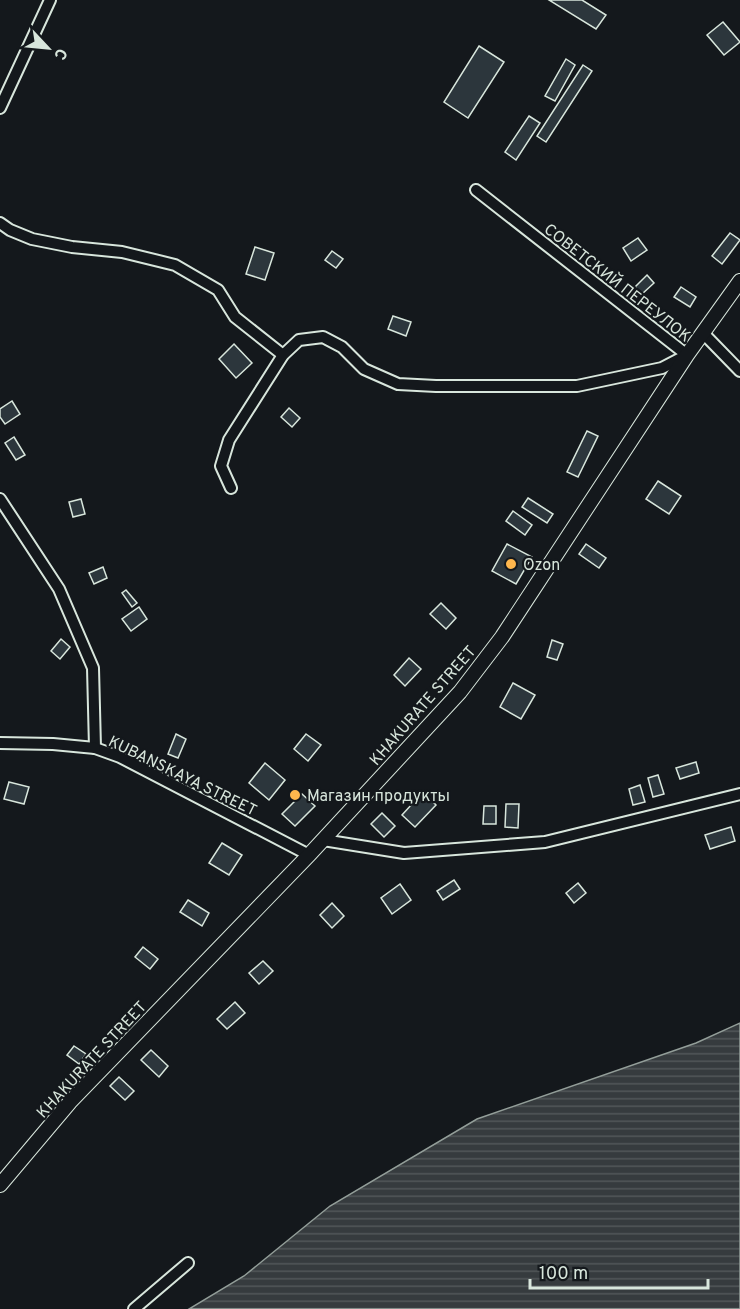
<svg xmlns="http://www.w3.org/2000/svg" width="740" height="1309" viewBox="0 0 740 1309" font-family="Overpass,sans-serif">
	<defs>
		<pattern id="water-rules" width="6" height="5" patternUnits="userSpaceOnUse" patternTransform="scale(1.5)"><rect width="6" height="5" fill="#363b3e"/><path d="M0 2.5h6" fill="none" stroke="#525759"/></pattern>
	</defs>
	<rect width="100%" height="100%" fill="#14181c"/>
	<path fill="url(#water-rules)" stroke="#939e99" stroke-width="1.5" d="M740 1023V1309H189L244 1276 330 1206 477 1119 696 1043Z"/>
	<g fill="#2c363c" stroke="#d8e6dc" stroke-width="1.5">
		<path d="M549 0H582L606 15 596 29Z"/>
		<path d="M723 22 740 42 724 55 707 35Z"/>
		<path d="M479 46 504 62 468 118 444 102Z"/>
		<path d="M566 59 575 65 555 101 545 96Z"/>
		<path d="M583 65 592 71 546 142 537 136Z"/>
		<path d="M529 116 540 123 516 160 505 152Z"/>
		<path d="M730 233 740 240 722 264 712 256Z"/>
		<path d="M638 238 647 250 631 261 623 248Z"/>
		<path d="M255 247 274 253 265 280 246 274Z"/>
		<path d="M332 251 343 259 336 268 325 260Z"/>
		<path d="M647 275 654 283 642 294 635 287Z"/>
		<path d="M681 287 696 297 690 307 674 297Z"/>
		<path d="M393 316 411 322 406 336 388 329Z"/>
		<path d="M234 344 252 363 236 378 219 359Z"/>
		<path d="M12 401 20 414 5 424 0 417V409Z"/>
		<path d="M289 408 300 418 292 427 281 417Z"/>
		<path d="M587 431 598 436 578 477 567 472Z"/>
		<path d="M14 437 25 455 16 460 5 443Z"/>
		<path d="M658 481 681 496 669 514 646 499Z"/>
		<path d="M528 498 553 514 547 523 522 507Z"/>
		<path d="M81 499 85 514 73 517 69 502Z"/>
		<path d="M513 511 532 525 525 535 506 521Z"/>
		<path d="M507 544 532 557 516 584 492 571Z"/>
		<path d="M586 544 606 558 599 568 579 554Z"/>
		<path d="M103 567 107 578 94 584 89 573Z"/>
		<path d="M126 590 137 603 132 607 122 593Z"/>
		<path d="M441 603 456 618 446 629 430 614Z"/>
		<path d="M139 607 147 619 131 631 122 619Z"/>
		<path d="M61 639 70 647 60 659 51 651Z"/>
		<path d="M552 640 563 644 557 660 547 657Z"/>
		<path d="M409 658 421 669 405 686 394 675Z"/>
		<path d="M513 683 535 695 521 719 500 707Z"/>
		<path d="M176 734 186 739 178 758 168 754Z"/>
		<path d="M306 734 321 745 308 761 294 749Z"/>
		<path d="M696 762 699 773 680 779 676 768Z"/>
		<path d="M265 763 285 780 269 800 249 783Z"/>
		<path d="M658 775 664 794 653 797 648 778Z"/>
		<path d="M9 782 29 787 24 804 4 799Z"/>
		<path d="M640 785 645 802 633 805 629 789Z"/>
		<path d="M423 792 436 805 415 827 402 815Z"/>
		<path d="M302 794 315 806 295 826 282 814Z"/>
		<path d="M506 804H519L518 828 505 827Z"/>
		<path d="M484 806H496V824H483Z"/>
		<path d="M382 813 395 826 384 837 371 824Z"/>
		<path d="M731 827 735 841 710 849 705 835Z"/>
		<path d="M222 843 242 855 229 875 209 863Z"/>
		<path d="M454 880 460 889 443 900 437 891Z"/>
		<path d="M578 883 586 893 574 903 566 893Z"/>
		<path d="M400 884 411 900 392 914 381 898Z"/>
		<path d="M188 900 209 913 202 926 180 912Z"/>
		<path d="M332 903 344 916 332 928 320 915Z"/>
		<path d="M143 947 158 959 150 969 135 957Z"/>
		<path d="M263 961 273 971 259 984 249 973Z"/>
		<path d="M235 1002 245 1013 227 1029 217 1019Z"/>
		<path d="M74 1046 86 1054 79 1064 67 1055Z"/>
		<path d="M151 1050 168 1066 159 1077 141 1060Z"/>
		<path d="M119 1077 134 1091 125 1100 110 1086Z"/>
	</g>
	<g fill="none" stroke-linecap="round" stroke-linejoin="round">
		<g stroke="#d8e6dc" stroke-width="14">
			<g id="minor">
				<path d="M0 108 50 0"/>
				<path d="M0 223 10 230 32 239 72 247 122 252 175 265 218 290 235 317 283 355"/>
				<path d="M703 333 740 371"/>
				<path d="M231 488 221 466 229 440 283 355 299 340 323 337 342 347 364 369 398 384 436 386H577L662 368 687 355 476 190"/>
				<path d="M0 499 59 589 93 668 95 748 120 757 309 855"/>
				<path d="M0 743 53 744 95 748"/>
				<path d="M323 840 404 853 545 842 740 794"/>
				<path d="M134 1309 188 1263"/>
			</g>
		</g>
		<g stroke="#d8e6dc" stroke-width="16">
			<path id="tertiary" d="M0 1185 70 1102 309 855 460 692 502 637 687 355 740 281"/>
		</g>
		<use href="#minor" stroke="#14181c" stroke-width="10"/>
		<use href="#tertiary" stroke="#14181c" stroke-width="14"/>
	</g>
	<g fill="#ffb74d" stroke="#14181c" stroke-width="2">
		<circle cx="511" cy="564" r="6"/>
		<circle cx="295" cy="795" r="6"/>
	</g>
	<g text-anchor="middle" stroke-width="4.5" stroke-linejoin="round" paint-order="stroke">
		<g font-size="16" fill="#d8e6dc" stroke="#14181c">
			<text transform="translate(618 282) rotate(38)" y="6">СОВЕТСКИЙ ПЕРЕУЛОК</text>
			<text transform="translate(422 705) rotate(-49)" y="6">KHAKURATE STREET</text>
			<text transform="translate(183 775) rotate(26)" y="6">KUBANSKAYA STREET</text>
			<text transform="translate(91 1059) rotate(-47)" y="6">KHAKURATE STREET</text>
		</g>
		<g font-size="16" fill="#d8e6dc" stroke="#14181c" text-anchor="start">
			<text x="523" y="570">Ozon</text>
			<text x="307" y="801">Магазин продукты</text>
		</g>
	</g>
	<g transform="translate(48 48) rotate(116)" stroke="#14181c" stroke-width="4.5" paint-order="stroke">
	<path d="M0-4.5L10 22L0 15L-10 22Z" fill="#d8e6dc"/>
	<text y="-9" font-size="16" font-weight="bold" text-anchor="middle" fill="#d8e6dc">С</text>
	</g>
	<path d="M530 1279v9h178v-9" fill="none" stroke="#d8e6dc" stroke-width="3"/>
	<text x="539" y="1279" font-size="18" fill="#d8e6dc" stroke="#14181c" stroke-width="4.5" paint-order="stroke">100 m</text>
</svg>
